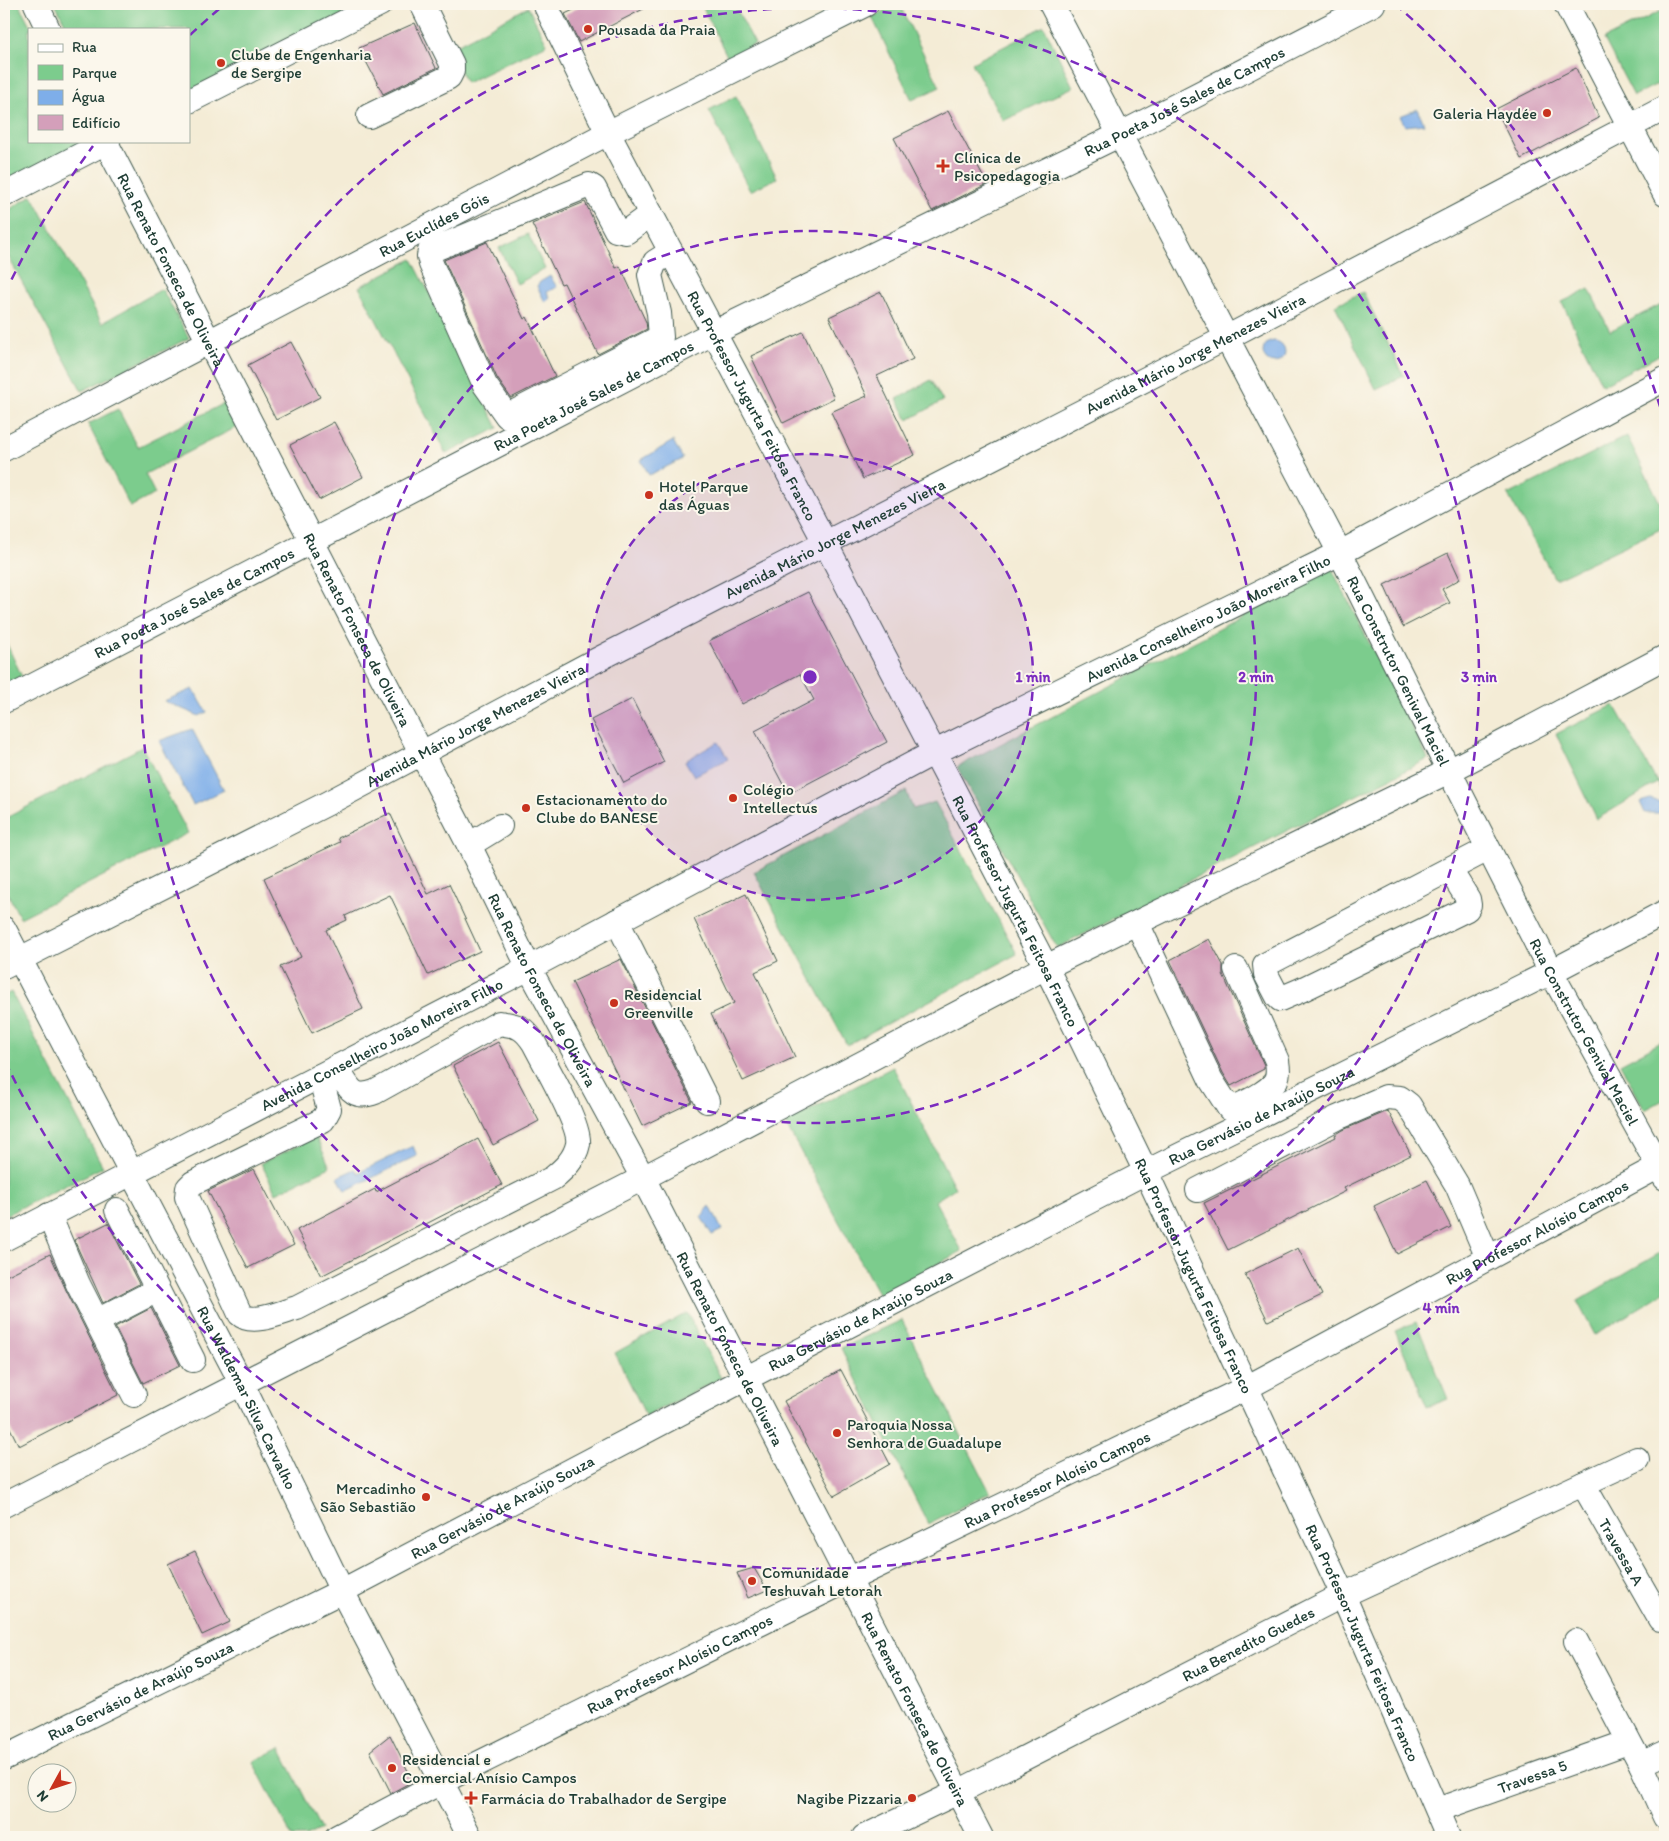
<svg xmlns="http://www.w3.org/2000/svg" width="1669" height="1841" viewBox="0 0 1669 1841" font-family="Itim,sans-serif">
	<rect width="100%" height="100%" fill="#fbf7ec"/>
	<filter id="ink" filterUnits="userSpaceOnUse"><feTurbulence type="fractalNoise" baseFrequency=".02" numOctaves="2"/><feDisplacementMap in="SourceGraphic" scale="10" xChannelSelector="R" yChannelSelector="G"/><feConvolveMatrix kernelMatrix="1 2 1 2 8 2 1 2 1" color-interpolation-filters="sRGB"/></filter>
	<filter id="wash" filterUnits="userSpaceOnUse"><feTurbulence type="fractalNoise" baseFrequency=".0096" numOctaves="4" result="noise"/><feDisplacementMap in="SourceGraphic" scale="20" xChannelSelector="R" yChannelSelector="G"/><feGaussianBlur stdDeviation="1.12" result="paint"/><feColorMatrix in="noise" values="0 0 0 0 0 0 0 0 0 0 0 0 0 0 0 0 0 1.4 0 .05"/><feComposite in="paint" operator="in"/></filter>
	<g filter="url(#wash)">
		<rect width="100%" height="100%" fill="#f4ecd6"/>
		<g fill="#7ccc8d" stroke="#4e8460">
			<path d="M4 4H19L32 29H29V141H90L4 184Z"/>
			<path d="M55 4H363L189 97V29H68Z"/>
			<path d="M701 4H734L755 44 728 58Z"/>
			<path d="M899 4 940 87 912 100 872 17Z"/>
			<path d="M528 7 547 44 466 83 449 49Z"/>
			<path d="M1665 9V80L1634 96 1604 39Z"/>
			<path d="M1044 26 1073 87 1003 121 972 63Z"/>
			<path d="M736 96 777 178 750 191 709 110Z"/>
			<path d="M32 195 102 323 162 289 189 338 82 391 4 249V213Z"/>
			<path d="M528 234 545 269 517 284 499 248Z"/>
			<path d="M412 259 498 428 446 454 359 287Z"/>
			<path d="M1589 289 1610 331 1665 302V352L1602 385 1562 302Z"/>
			<path d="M1363 292 1404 376 1376 389 1335 305Z"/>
			<path d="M931 380 943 401 908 420 897 399Z"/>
			<path d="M225 403 237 427 145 474 155 494 130 507 88 424 118 409 138 447Z"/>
			<path d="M1627 436 1665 513V527L1555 579 1508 495Z"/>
			<path d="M1332 569 1428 759 1057 948 957 767Z"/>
			<path d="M4 638 23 679 4 688Z"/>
			<path d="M1614 705 1657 782 1665 779V798L1657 783 1597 819 1556 734Z"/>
			<path d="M142 747 188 833 20 918 4 886V819Z"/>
			<path d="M906 791 913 809 935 802 1017 954 847 1045 754 872Z"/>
			<path d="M11 992 103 1167 4 1216V996Z"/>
			<path d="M1665 1040V1099L1645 1110 1620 1064Z"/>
			<path d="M893 1067 955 1188 935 1201 962 1251 879 1295 785 1123Z"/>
			<path d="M316 1137 330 1167 276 1193 261 1163Z"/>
			<path d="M1665 1250V1292L1595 1335 1577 1301Z"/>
			<path d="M687 1313 721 1378 646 1416 615 1353Z"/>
			<path d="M902 1320 990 1492 928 1524 841 1348Z"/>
			<path d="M1416 1322 1448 1399 1427 1407 1395 1331Z"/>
			<path d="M280 1748 321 1830 306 1837H292L253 1762Z"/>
		</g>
		<g fill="#7eaee9" stroke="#4e768e">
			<path d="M1418 109 1424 124 1405 126 1400 116Z"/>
			<path d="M550 276 557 287 547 292 550 298 545 302 537 286 540 282Z"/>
			<circle cx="1274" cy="352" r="11"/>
			<path d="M673 441 683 459 649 475 641 460Z"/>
			<path d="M193 689 207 712 199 716 164 701Z"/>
			<path d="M192 729 224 790 193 805 159 741Z"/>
			<path d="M718 742 728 759 694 776 685 761Z"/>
			<path d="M1650 799 1661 802 1665 813H1645L1640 802Z"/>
			<path d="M413 1146 417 1156 345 1191 338 1177 355 1169 358 1173Z"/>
			<path d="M710 1206 722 1230 712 1235 701 1217Z"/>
		</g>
		<g id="blocks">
			<g fill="#d49fba">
				<path d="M586 4H653L579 42 565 14Z"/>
				<path d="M415 23 436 68 383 94 359 48Z"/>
				<path d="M1576 68 1599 118 1521 159 1496 109Z"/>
				<path d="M948 111 987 184 932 211 894 138Z"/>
				<path d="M585 202 616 268 620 266 646 322 647 329 598 354 564 283 561 284 532 224Z"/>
				<path d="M487 242 524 319 527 317 555 376 511 398 497 378 444 260Z"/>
				<path d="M881 292 913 359 877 376 915 455 863 479 831 412 867 396 829 317Z"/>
				<path d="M803 332 834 398 783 423 751 356Z"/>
				<path d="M291 342 320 397 276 420 248 365Z"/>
				<path d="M334 422 363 477 319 500 290 445Z"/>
				<path d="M1448 553 1460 579 1442 589 1450 603 1403 627 1384 585Z"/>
				<path d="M808 592 887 742 788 794 755 731 814 700 800 674 742 704 709 641Z"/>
				<path d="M632 699 664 762 624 783 591 720Z"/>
				<path d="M390 813 428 894 449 884 480 951 428 975 390 895 345 916 347 920 326 930 363 1009 312 1033 280 967 301 957 264 878 340 842 338 838Z"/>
				<path d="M746 894 778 961 755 972 795 1057 743 1081 711 1014 734 1003 694 919Z"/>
				<path d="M1209 939 1223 965V975L1264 1065V1069L1231 1086 1223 1073 1170 960Z"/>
				<path d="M621 959 692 1102 642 1126 572 982Z"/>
				<path d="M498 1042 539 1121 493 1145 453 1066Z"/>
				<path d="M1388 1111 1411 1155 1344 1188 1346 1191 1228 1250 1204 1203 1336 1137 1335 1135 1343 1130Z"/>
				<path d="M478 1139 502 1185 424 1225 423 1223 321 1276 297 1230 375 1189 376 1192Z"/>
				<path d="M254 1169 294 1245 248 1268 208 1191Z"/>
				<path d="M1427 1180 1451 1227 1397 1254 1374 1206Z"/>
				<path d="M108 1223 139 1284 103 1303 74 1240Z"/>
				<path d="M1298 1248 1322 1295 1268 1321 1245 1274Z"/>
				<path d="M50 1254 66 1290 118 1395 19 1446 4 1416V1277Z"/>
				<path d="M151 1308 180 1365 143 1383 115 1327Z"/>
				<path d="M841 1370 890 1464 834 1496 784 1401Z"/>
				<path d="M195 1551 230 1622 202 1635 168 1564Z"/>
				<path d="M754 1568 767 1590 748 1598 737 1573Z"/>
				<path d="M390 1735 413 1781 391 1793 370 1751Z"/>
			</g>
		</g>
	</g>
	<g filter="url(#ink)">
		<use href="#blocks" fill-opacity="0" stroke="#3f574c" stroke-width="1"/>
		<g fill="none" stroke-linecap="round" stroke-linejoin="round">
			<g stroke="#3f574c" stroke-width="26">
				<g id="minor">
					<path d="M36 4 48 29"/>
					<path id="s1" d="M545 4 608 133 819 531 1046 967 1146 1172 1343 1595 1448 1837"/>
					<path id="s2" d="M1051 4 1340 553 1449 771 1551 972 1665 1178"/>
					<path d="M1566 4 1665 194"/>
					<path d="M189 101 380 4"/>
					<path d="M369 116 449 77 452 71V64L422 4"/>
					<path id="s3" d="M105 141 469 845 529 968 643 1178 981 1837"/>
					<path d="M4 195 108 141"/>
					<path d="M651 214 626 232 616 230 594 188 589 185 430 251 429 256 431 264 485 385 507 416 661 337 659 313 650 275 655 262 671 252"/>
					<path id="s4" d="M4 449 608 133 866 4"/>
					<path id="s5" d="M4 701 713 333 1119 135 1373 4"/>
					<path d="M469 845 500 826"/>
					<path d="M1450 870 1468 899 1469 905 1467 909 1301 990 1280 999 1278 997 1266 974 1265 965 1488 849"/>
					<path d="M617 921 707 1101"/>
					<path d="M1137 923 1211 1080 1229 1108C1240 1107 1271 1091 1276 1080 1279 1073 1278 1068 1277 1061L1236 969"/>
					<path id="s6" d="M4 929 242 1384 342 1591 470 1837"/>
					<path id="s7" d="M4 967 328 803 591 663 1226 338 1665 108"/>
					<path d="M320 1076 329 1109 323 1120 193 1183 188 1188 187 1197 240 1314C252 1326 282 1312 297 1308L553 1178C564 1169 575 1159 578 1144 581 1125 544 1063 534 1043 523 1026 518 1026 499 1023L375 1092C351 1101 348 1085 336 1067"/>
					<path d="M1198 1190 1337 1118 1386 1097 1400 1098 1409 1105 1457 1185 1488 1258"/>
					<path d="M117 1210 193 1360"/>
					<path d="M49 1215 78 1284 134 1395"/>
					<path id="s8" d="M4 1239 529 968 935 752 1340 553 1665 379"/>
					<path d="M97 1321 157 1290"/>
					<path id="s9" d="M1583 1484 1660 1619"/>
					<path d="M4 1505 643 1178 1046 967 1449 771 1665 657"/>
					<path d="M1576 1641 1641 1764 1665 1817"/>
					<path id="s10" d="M4 1758 342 1591 745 1379 1146 1172 1551 972 1665 912"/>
					<path d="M1641 1764 1665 1753"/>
					<path id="s11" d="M1437 1810 1628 1742"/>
					<path id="s12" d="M337 1837 441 1782 848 1580 1246 1388 1665 1163"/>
					<path id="s13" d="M864 1837 958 1792 1343 1595 1637 1459"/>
				</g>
			</g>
			<use href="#minor" stroke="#fff" stroke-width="24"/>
		</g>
	</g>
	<circle cx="810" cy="677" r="223" fill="#7b2cbf" fill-opacity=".12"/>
	<g fill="none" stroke="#7b2cbf" stroke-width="2.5" stroke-dasharray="9 6">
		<circle cx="810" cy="677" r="223"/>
		<circle cx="810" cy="677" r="446"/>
		<circle cx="810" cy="677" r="669"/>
		<path d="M1663 938A892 892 0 0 1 5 1061M5 293A892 892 0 0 1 93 146M190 35A892 892 0 0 1 225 4M1395 4A892 892 0 0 1 1663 416"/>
	</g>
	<g fill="#c8321e" stroke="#fbf7ec" stroke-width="2">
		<circle cx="588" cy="29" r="5"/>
		<circle cx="221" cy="63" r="5"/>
		<circle cx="1547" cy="113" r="5"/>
		<path d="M940.5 158.5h5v5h5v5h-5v5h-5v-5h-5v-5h5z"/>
		<circle cx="649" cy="495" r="5"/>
		<circle cx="733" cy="798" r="5"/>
		<circle cx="526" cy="808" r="5"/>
		<circle cx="614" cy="1003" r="5"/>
		<circle cx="837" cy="1433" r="5"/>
		<circle cx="426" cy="1497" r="5"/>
		<circle cx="752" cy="1581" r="5"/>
		<circle cx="392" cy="1768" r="5"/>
		<path d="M468.5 1790.5h5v5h5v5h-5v5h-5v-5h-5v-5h5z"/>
		<circle cx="912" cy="1798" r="5"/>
	</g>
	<g text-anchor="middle" stroke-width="4" stroke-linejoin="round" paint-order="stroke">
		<g font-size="16" fill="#1f3d34" stroke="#fbf7ec" text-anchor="start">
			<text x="598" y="35">Pousada da Praia</text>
			<text x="231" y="60">Clube de Engenharia<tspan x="231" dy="18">de Sergipe</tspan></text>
			<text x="1537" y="119" text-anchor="end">Galeria Haydée</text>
			<text x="954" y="163">Clínica de<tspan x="954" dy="18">Psicopedagogia</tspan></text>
			<text x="659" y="492">Hotel Parque<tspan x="659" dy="18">das Águas</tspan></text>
			<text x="743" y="795">Colégio<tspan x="743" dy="18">Intellectus</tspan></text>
			<text x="536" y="805">Estacionamento do<tspan x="536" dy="18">Clube do BANESE</tspan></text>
			<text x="624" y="1000">Residencial<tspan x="624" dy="18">Greenville</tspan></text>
			<text x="847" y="1430">Paroquia Nossa<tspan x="847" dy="18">Senhora de Guadalupe</tspan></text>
			<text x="416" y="1494" text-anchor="end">Mercadinho<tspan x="416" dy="18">São Sebastião</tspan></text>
			<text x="762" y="1578">Comunidade<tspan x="762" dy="18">Teshuvah Letorah</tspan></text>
			<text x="402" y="1765">Residencial e<tspan x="402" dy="18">Comercial Anísio Campos</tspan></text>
			<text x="481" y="1804">Farmácia do Trabalhador de Sergipe</text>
			<text x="902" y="1804" text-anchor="end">Nagibe Pizzaria</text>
		</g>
		<g font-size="16" fill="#1f3d34" stroke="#fbf7ec">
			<text dy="6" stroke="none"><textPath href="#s5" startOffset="1324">Rua Poeta José Sales de Campos</textPath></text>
			<text dy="6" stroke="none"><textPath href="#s4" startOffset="485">Rua Euclídes Góis</textPath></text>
			<text dy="6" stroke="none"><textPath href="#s3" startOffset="145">Rua Renato Fonseca de Oliveira</textPath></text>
			<text dy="6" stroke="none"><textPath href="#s7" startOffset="1340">Avenida Mário Jorge Menezes Vieira</textPath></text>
			<text dy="6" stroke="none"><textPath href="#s5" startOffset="664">Rua Poeta José Sales de Campos</textPath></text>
			<text dy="6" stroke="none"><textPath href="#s1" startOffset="452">Rua Professor Jugurta Feitosa Franco</textPath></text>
			<text dy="6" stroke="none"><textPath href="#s7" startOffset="935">Avenida Mário Jorge Menezes Vieira</textPath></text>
			<text dy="6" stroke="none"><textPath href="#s5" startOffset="214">Rua Poeta José Sales de Campos</textPath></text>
			<text dy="6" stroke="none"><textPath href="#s8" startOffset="1355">Avenida Conselheiro João Moreira Filho</textPath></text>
			<text dy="6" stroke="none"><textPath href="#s3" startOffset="550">Rua Renato Fonseca de Oliveira</textPath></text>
			<text dy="6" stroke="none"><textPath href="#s2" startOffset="752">Rua Construtor Genival Maciel</textPath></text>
			<text dy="6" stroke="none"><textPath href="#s7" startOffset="530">Avenida Mário Jorge Menezes Vieira</textPath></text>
			<text dy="6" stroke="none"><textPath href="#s1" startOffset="1022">Rua Professor Jugurta Feitosa Franco</textPath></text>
			<text dy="6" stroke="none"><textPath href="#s3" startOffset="955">Rua Renato Fonseca de Oliveira</textPath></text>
			<text dy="6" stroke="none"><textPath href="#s2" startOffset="1158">Rua Construtor Genival Maciel</textPath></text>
			<text dy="6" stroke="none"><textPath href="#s8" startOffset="425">Avenida Conselheiro João Moreira Filho</textPath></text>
			<text dy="6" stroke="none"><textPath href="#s10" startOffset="1412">Rua Gervásio de Araújo Souza</textPath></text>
			<text dy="6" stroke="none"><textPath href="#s12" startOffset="1344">Rua Professor Aloísio Campos</textPath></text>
			<text dy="6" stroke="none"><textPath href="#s1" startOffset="1428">Rua Professor Jugurta Feitosa Franco</textPath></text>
			<text dy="6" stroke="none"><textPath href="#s10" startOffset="962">Rua Gervásio de Araújo Souza</textPath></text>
			<text dy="6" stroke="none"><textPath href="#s3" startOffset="1360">Rua Renato Fonseca de Oliveira</textPath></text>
			<text dy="6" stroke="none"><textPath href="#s6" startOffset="528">Rua Waldemar Silva Carvalho</textPath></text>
			<text dy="6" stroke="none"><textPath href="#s12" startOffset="804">Rua Professor Aloísio Campos</textPath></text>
			<text dy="6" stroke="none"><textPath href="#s10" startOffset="558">Rua Gervásio de Araújo Souza</textPath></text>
			<text dy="6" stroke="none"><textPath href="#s9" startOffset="78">Travessa A</textPath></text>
			<text dy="6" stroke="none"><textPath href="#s1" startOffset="1832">Rua Professor Jugurta Feitosa Franco</textPath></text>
			<text dy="6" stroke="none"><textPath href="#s13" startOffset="430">Rua Benedito Guedes</textPath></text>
			<text dy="6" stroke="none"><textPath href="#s12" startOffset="384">Rua Professor Aloísio Campos</textPath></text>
			<text dy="6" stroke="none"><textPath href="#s10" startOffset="152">Rua Gervásio de Araújo Souza</textPath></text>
			<text dy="6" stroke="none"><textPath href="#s3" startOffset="1765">Rua Renato Fonseca de Oliveira</textPath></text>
			<text dy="6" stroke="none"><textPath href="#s11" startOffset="101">Travessa 5</textPath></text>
		</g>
	</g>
	<circle cx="810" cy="677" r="8" fill="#7b2cbf" stroke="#fbf7ec" stroke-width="2.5"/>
	<g font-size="15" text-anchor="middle" font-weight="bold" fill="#7b2cbf" stroke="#fbf7ec" stroke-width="4" stroke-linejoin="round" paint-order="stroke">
		<text x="1033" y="682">1 min</text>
		<text x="1256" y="682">2 min</text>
		<text x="1479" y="682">3 min</text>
		<text x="1441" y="1313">4 min</text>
	</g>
	<rect width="1669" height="1841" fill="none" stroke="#fbf7ec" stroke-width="20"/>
	<rect x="28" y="28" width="162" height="115" fill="#fbf7ec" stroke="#a3ada2"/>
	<rect x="38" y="44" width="25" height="8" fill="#ffffff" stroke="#a3ada2"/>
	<text x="72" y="52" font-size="15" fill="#1f3d34">Rua</text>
	<rect x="38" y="65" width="25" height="15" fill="#7ccc8d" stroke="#a3ada2"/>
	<text x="72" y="78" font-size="15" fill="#1f3d34">Parque</text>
	<rect x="38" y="90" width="25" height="15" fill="#7eaee9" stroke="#a3ada2"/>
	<text x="72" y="102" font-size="15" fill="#1f3d34">Água</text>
	<rect x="38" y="115" width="25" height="15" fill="#d49fba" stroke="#a3ada2"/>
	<text x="72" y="128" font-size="15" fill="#1f3d34">Edifício</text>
	<g transform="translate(52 1788) rotate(230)"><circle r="24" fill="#fbf7ec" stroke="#a3ada2"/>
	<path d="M0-4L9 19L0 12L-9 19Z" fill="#c8321e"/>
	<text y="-8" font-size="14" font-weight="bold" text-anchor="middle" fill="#1f3d34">N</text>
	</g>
</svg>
